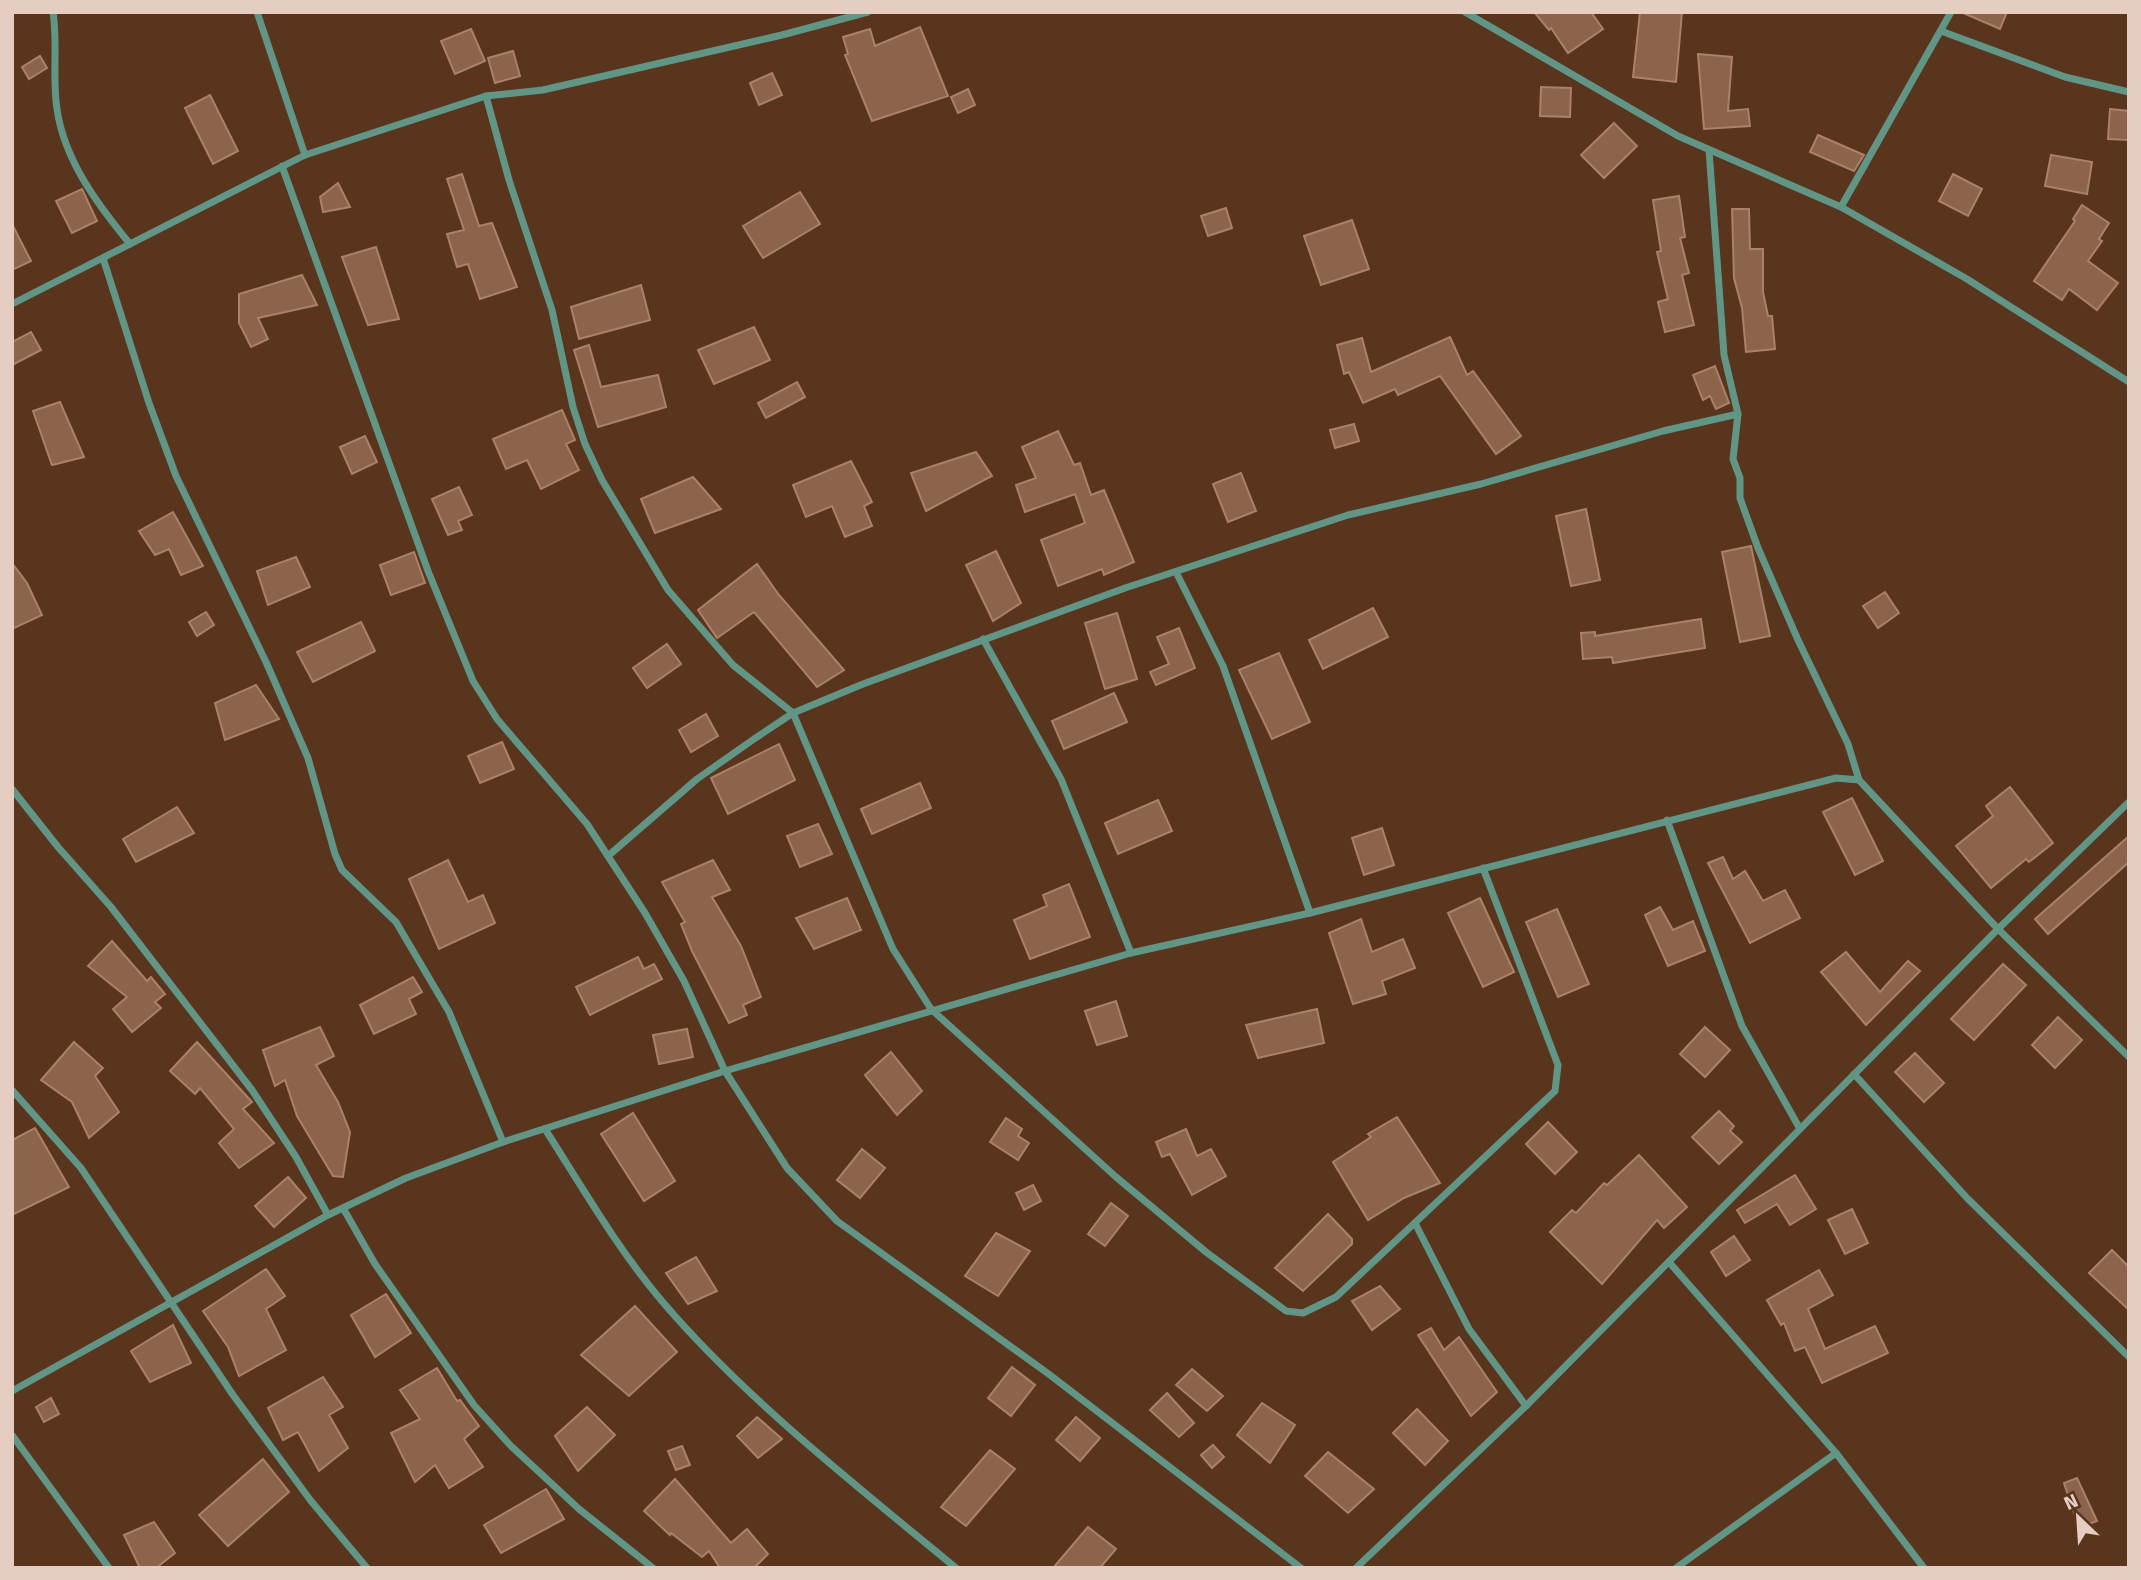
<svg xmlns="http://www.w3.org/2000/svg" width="2141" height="1580" viewBox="0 0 2141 1580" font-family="'Fira Sans',sans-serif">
	<rect width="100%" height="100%" fill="#59351d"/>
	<g fill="#8c644b" stroke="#ab8167" stroke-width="2">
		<path d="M1534 12H1591L1603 29 1568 53 1551 28 1549 30Z"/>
		<path d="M1640 12H1682L1676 82 1633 77Z"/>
		<path d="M1961 12H2007L2000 29Z"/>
		<path d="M920 27 948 96 872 121 845 55 848 54 843 37 870 29 875 46Z"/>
		<path d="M471 29 485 61 455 74 441 41Z"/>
		<path d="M513 51 520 76 495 83 488 58Z"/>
		<path d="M1698 54 1732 57 1728 111 1748 109 1750 126 1704 129Z"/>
		<path d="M40 56 47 68 29 79 22 67Z"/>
		<path d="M772 73 782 95 759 105 750 83Z"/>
		<path d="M1541 87 1571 88 1570 117 1540 116Z"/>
		<path d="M968 89 975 105 958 113 951 97Z"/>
		<path d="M210 95 238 151 213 164 185 108Z"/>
		<path d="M2110 109 2129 111V140L2108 139Z"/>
		<path d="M1614 123 1637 146 1604 178 1581 155Z"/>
		<path d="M1818 135 1864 155 1854 171 1810 152Z"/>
		<path d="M2051 155 2092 162 2087 194 2045 186Z"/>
		<path d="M462 174 479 226 492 223 517 287 480 299 468 264 457 267 447 234 464 230 447 179Z"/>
		<path d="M1953 174 1982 189 1968 216 1939 201Z"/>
		<path d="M338 183 350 207 323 212 320 197Z"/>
		<path d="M82 189 97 221 72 233 56 201Z"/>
		<path d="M800 192 820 224 763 258 743 226Z"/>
		<path d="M1679 196 1685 237 1680 238 1689 273 1682 275 1694 325 1665 332 1658 302 1668 299 1657 252 1661 251 1653 200Z"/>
		<path d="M2082 205 2109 223 2099 239 2102 241 2088 261 2118 283 2097 310 2069 289 2062 300 2034 281 2075 221 2073 219Z"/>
		<path d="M1226 208 1232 228 1208 236 1201 216Z"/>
		<path d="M1732 209H1749L1750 249H1763V292L1768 316H1772L1775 349 1746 352 1742 308 1734 278Z"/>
		<path d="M1352 220 1369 269 1321 285 1304 236Z"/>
		<path d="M12 224 31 261 12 270Z"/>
		<path d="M376 247 399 319 368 325 342 257Z"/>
		<path d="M302 275 317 305 258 318 268 339 251 347 239 323V294Z"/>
		<path d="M641 285 650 320 579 339 571 307Z"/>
		<path d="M754 327 770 360 714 384 698 350Z"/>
		<path d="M31 332 41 350 12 365V342Z"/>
		<path d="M1450 337 1467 375 1473 371 1521 436 1496 454 1440 376 1398 395 1395 389 1363 403 1349 372 1344 374 1337 345 1362 338 1371 372Z"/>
		<path d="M589 345 601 387 658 375 666 407 598 427 574 350Z"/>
		<path d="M1715 366 1729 403 1716 409 1710 396 1703 400 1693 375Z"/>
		<path d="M797 382 805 397 766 418 758 403Z"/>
		<path d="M60 402 84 457 52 465 33 411Z"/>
		<path d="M562 410 575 440 566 444 579 470 541 489 527 460 506 469 493 439Z"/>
		<path d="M1354 424 1359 441 1335 448 1330 430Z"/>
		<path d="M1058 431 1074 465 1080 463 1091 495 1104 490 1134 562 1104 575 1102 569 1058 586 1041 540 1085 523 1075 494 1025 512 1016 485 1036 478 1022 447Z"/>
		<path d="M365 436 377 462 352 474 340 447Z"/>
		<path d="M976 452 992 476 926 511 911 473Z"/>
		<path d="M851 461 872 502 864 506 872 526 845 537 832 506 806 517 793 485Z"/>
		<path d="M1241 473 1256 511 1228 522 1213 484Z"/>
		<path d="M693 477 721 509 655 533 641 499Z"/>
		<path d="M459 487 472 515 458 521 462 530 448 535 432 499Z"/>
		<path d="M1586 509 1600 580 1571 586 1556 516Z"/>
		<path d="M173 512 203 566 181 575 169 549 155 555 139 531Z"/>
		<path d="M1751 546 1770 636 1740 642 1722 552Z"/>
		<path d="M996 551 1021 603 993 621 966 565Z"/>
		<path d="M414 552 425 583 391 595 380 565Z"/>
		<path d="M296 557 310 587 268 605 257 571Z"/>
		<path d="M12 563 27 583 42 615 12 629Z"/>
		<path d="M757 564 779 595 844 670 817 687 754 612 717 638 698 610Z"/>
		<path d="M1885 592 1899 613 1878 628 1863 606Z"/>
		<path d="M1373 608 1388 637 1323 669 1309 640Z"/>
		<path d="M206 612 214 625 197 636 189 622Z"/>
		<path d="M1117 613 1137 679 1105 689 1085 623Z"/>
		<path d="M1701 619 1705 648 1613 663 1612 657 1583 659 1581 633 1595 632V636Z"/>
		<path d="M361 622 375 651 313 682 297 652Z"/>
		<path d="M1179 628 1195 668 1156 685 1150 672 1169 664 1157 637Z"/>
		<path d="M667 644 681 664 647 688 633 668Z"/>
		<path d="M1279 653 1310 722 1272 739 1239 670Z"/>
		<path d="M256 685 279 719 225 740 215 703Z"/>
		<path d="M1114 693 1127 722 1064 749 1052 721Z"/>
		<path d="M706 714 718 736 691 752 679 730Z"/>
		<path d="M502 742 514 769 480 783 468 756Z"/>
		<path d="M779 744 795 780 728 814 711 778Z"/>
		<path d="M920 783 931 808 872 834 861 809Z"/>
		<path d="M2010 787 2053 843 2029 862 2026 859 1991 888 1956 846 1993 816 1986 806Z"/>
		<path d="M1852 798 1883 861 1855 875 1823 812Z"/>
		<path d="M1158 800 1172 831 1118 854 1105 823Z"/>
		<path d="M177 807 194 833 136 862 123 839Z"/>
		<path d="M818 824 832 854 800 867 787 836Z"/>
		<path d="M1382 828 1394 865 1364 875 1352 838Z"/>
		<path d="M2129 836V862L2048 934 2035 919Z"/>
		<path d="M1723 857 1733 879 1745 871 1763 901 1785 890 1800 918 1750 943 1708 863Z"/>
		<path d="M448 860 468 902 483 895 495 923 439 949 409 879Z"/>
		<path d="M713 860 730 890 712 897 741 946 761 997 743 1005 747 1015 729 1023 692 951 681 924 685 922 662 882Z"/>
		<path d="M1069 884 1090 937 1030 959 1014 920 1047 906 1043 895Z"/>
		<path d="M847 898 861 930 814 949 796 918Z"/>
		<path d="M1480 898 1514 972 1483 987 1448 913Z"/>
		<path d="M1660 907 1673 930 1693 921 1705 951 1668 966 1645 915Z"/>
		<path d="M1557 909 1589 984 1558 997 1526 922Z"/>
		<path d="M1361 919 1372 952 1403 939 1415 968 1382 981 1386 994 1353 1004 1329 933Z"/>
		<path d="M112 941 147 981 151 977 165 994 155 1002 161 1008 132 1032 113 1009 127 997 88 966Z"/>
		<path d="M1846 952 1880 992 1908 961 1920 971 1866 1025 1821 972Z"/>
		<path d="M638 957 644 969 654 964 662 979 590 1015 576 987Z"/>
		<path d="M2003 964 2026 985 1974 1040 1951 1019Z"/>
		<path d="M413 977 422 992 409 999 416 1014 374 1034 360 1005Z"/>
		<path d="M1116 1001 1127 1036 1097 1045 1085 1011Z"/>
		<path d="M1317 1009 1324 1043 1258 1058 1246 1025Z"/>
		<path d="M2058 1017 2082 1040 2055 1068 2032 1045Z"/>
		<path d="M320 1027 334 1056 316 1065 338 1102 350 1132 343 1177 333 1176 297 1116 285 1080 275 1086 263 1050Z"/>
		<path d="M1705 1027 1730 1050 1705 1077 1680 1054Z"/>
		<path d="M687 1029 693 1057 659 1064 653 1035Z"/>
		<path d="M74 1042 103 1068 95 1076 119 1112 89 1138 72 1102 41 1080Z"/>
		<path d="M197 1042 252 1102 243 1109 274 1143 239 1168 219 1143 234 1129 200 1088 195 1094 170 1071Z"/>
		<path d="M891 1052 922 1091 897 1115 865 1075Z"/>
		<path d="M1915 1053 1944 1083 1924 1102 1895 1072Z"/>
		<path d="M1719 1111 1734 1126 1730 1131 1742 1142 1719 1164 1692 1137Z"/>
		<path d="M633 1113 675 1181 644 1201 601 1134Z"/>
		<path d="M1397 1117 1440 1183 1404 1198 1368 1220 1333 1162 1371 1137 1368 1134Z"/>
		<path d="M1006 1118 1022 1129 1018 1136 1029 1143 1018 1160 990 1142Z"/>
		<path d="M1548 1122 1577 1152 1555 1174 1526 1144Z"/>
		<path d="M35 1128 69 1187 12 1215V1140Z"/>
		<path d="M1186 1129 1197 1156 1211 1149 1226 1176 1192 1195 1170 1154 1162 1157 1156 1142Z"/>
		<path d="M862 1149 885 1168 860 1198 837 1180Z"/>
		<path d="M1639 1155 1687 1207 1664 1228 1657 1220 1602 1284 1550 1232 1572 1210 1576 1213 1604 1183 1607 1185Z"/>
		<path d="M1795 1175 1816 1209 1790 1225 1777 1204 1745 1223 1737 1210Z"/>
		<path d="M288 1177 306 1198 274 1227 255 1206Z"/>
		<path d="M1033 1185 1041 1201 1024 1210 1016 1193Z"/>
		<path d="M1111 1203 1128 1216 1105 1246 1088 1234Z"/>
		<path d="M1852 1209 1868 1243 1845 1254 1828 1220Z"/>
		<path d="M1328 1214 1352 1239V1244L1303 1291 1275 1268Z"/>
		<path d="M996 1233 1030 1251 998 1296 965 1276Z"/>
		<path d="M1734 1236 1750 1260 1726 1276 1711 1252Z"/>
		<path d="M2112 1250 2129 1267V1310L2089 1273Z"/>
		<path d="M696 1257 717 1291 688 1304 666 1273Z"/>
		<path d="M266 1269 285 1296 266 1309 286 1350 239 1376 228 1347 203 1311Z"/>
		<path d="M1819 1270 1833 1295 1808 1309 1825 1349 1875 1326 1888 1353 1822 1383 1805 1347 1795 1351 1784 1323 1781 1325 1767 1300Z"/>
		<path d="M1380 1286 1400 1309 1372 1330 1352 1301Z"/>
		<path d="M386 1294 411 1333 375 1357 351 1315Z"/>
		<path d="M635 1306 677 1352 629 1396 581 1355Z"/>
		<path d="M173 1325 191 1363 150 1382 131 1351Z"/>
		<path d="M1431 1328 1444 1350 1459 1337 1497 1392 1471 1416 1418 1335Z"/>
		<path d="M1012 1367 1035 1385 1011 1416 988 1398Z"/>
		<path d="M437 1368 457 1401 460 1400 479 1426 464 1439 483 1467 449 1488 435 1465 415 1482 391 1433 420 1419 400 1390Z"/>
		<path d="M1192 1369 1223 1396 1207 1411 1176 1385Z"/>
		<path d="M323 1377 343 1407 329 1415 348 1448 319 1471 298 1432 283 1440 268 1408Z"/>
		<path d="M1167 1393 1194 1423 1179 1437 1150 1410Z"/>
		<path d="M51 1398 59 1414 44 1422 36 1407Z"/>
		<path d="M1262 1403 1295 1425 1270 1463 1237 1435Z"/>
		<path d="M587 1407 615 1435 578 1471 555 1436Z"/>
		<path d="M1417 1409 1448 1441 1425 1465 1393 1433Z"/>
		<path d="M757 1417 782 1439 758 1458 737 1436Z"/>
		<path d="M1076 1417 1100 1438 1080 1461 1056 1440Z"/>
		<path d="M1213 1445 1224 1457 1212 1468 1201 1455Z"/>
		<path d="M682 1446 690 1465 676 1470 668 1451Z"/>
		<path d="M990 1450 1015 1469 966 1526 941 1507Z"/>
		<path d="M1328 1452 1374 1489 1348 1513 1305 1476Z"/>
		<path d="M263 1459 289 1492 228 1546 199 1515Z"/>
		<path d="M2077 1478 2097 1521 2079 1528 2064 1483Z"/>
		<path d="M675 1479 731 1543 747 1529 768 1554 754 1568H720L709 1551 702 1557 671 1533 670 1535 644 1511Z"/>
		<path d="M546 1489 564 1519 501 1553 484 1525Z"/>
		<path d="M154 1522 175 1553 156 1568H140L124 1535Z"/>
		<path d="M1088 1527 1116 1549 1100 1568H1053Z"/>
	</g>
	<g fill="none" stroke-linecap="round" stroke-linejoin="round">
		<g stroke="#619686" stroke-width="7">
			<path d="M53 12C58 44 52 77 57 109 64 160 98 205 130 244"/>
			<path d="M257 12 305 155"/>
			<path d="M1465 12 1678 136 1841 207 1967 279 2129 382"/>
			<path d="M1941 31 2065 77 2129 92"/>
			<path d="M486 96 509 180 552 310 573 407 585 444 602 480 668 590 733 665 793 713 893 949 931 1009 1116 1177 1206 1252 1286 1311 1303 1313 1336 1297 1555 1091 1558 1065 1483 868"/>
			<path d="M1709 150 1724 355 1738 414 1733 459 1740 478V498L1758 548 1798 640 1848 744 1859 780"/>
			<path d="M282 166 428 571 473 681 497 719 587 824 645 913 684 981 725 1071 787 1168 837 1221 1050 1375 1301 1568"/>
			<path d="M1841 207 1951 12"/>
			<path d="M103 258 149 403 176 476 266 662 308 758 335 854 342 870 396 922 449 1012 503 1142"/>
			<path d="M12 304 305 155 486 96 543 90 782 35 868 12"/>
			<path d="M1176 572 1223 666 1310 913"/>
			<path d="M983 639 1061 779 1131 953"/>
			<path d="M12 789 58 847 111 907 252 1090 296 1157 328 1215"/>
			<path d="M1667 820 1742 1026 1800 1129"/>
			<path d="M608 856 697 779 754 739 793 713 863 684 1125 588 1348 515 1481 484 1663 431 1738 414"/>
			<path d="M1854 1074 1967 1198 2129 1357"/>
			<path d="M12 1090 81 1168 233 1395 311 1501 367 1568"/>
			<path d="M545 1129C582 1187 617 1248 661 1300 744 1398 857 1486 956 1568"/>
			<path d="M343 1208 375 1264 474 1405 510 1445 579 1509 653 1568"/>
			<path d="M1415 1223 1469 1329 1526 1406"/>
			<path d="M1669 1262 1836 1453 1924 1568"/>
			<path d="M12 1391 328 1215 406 1178 503 1142 725 1071 1131 953 1310 913 1836 778 1859 780 1998 929 2129 1057"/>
			<path d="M12 1435 109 1568"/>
			<path d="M1356 1568 1526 1406 1998 929 2129 802"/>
			<path d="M1676 1568 1836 1453"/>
		</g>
	</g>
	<rect width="2141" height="1580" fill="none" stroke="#e5cec1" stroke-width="28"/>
	<g transform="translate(2078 1517) rotate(335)" stroke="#59351d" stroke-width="5" paint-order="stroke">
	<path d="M0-5L12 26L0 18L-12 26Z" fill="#e5cec1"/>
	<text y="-10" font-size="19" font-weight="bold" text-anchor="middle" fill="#e5cec1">N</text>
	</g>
</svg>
